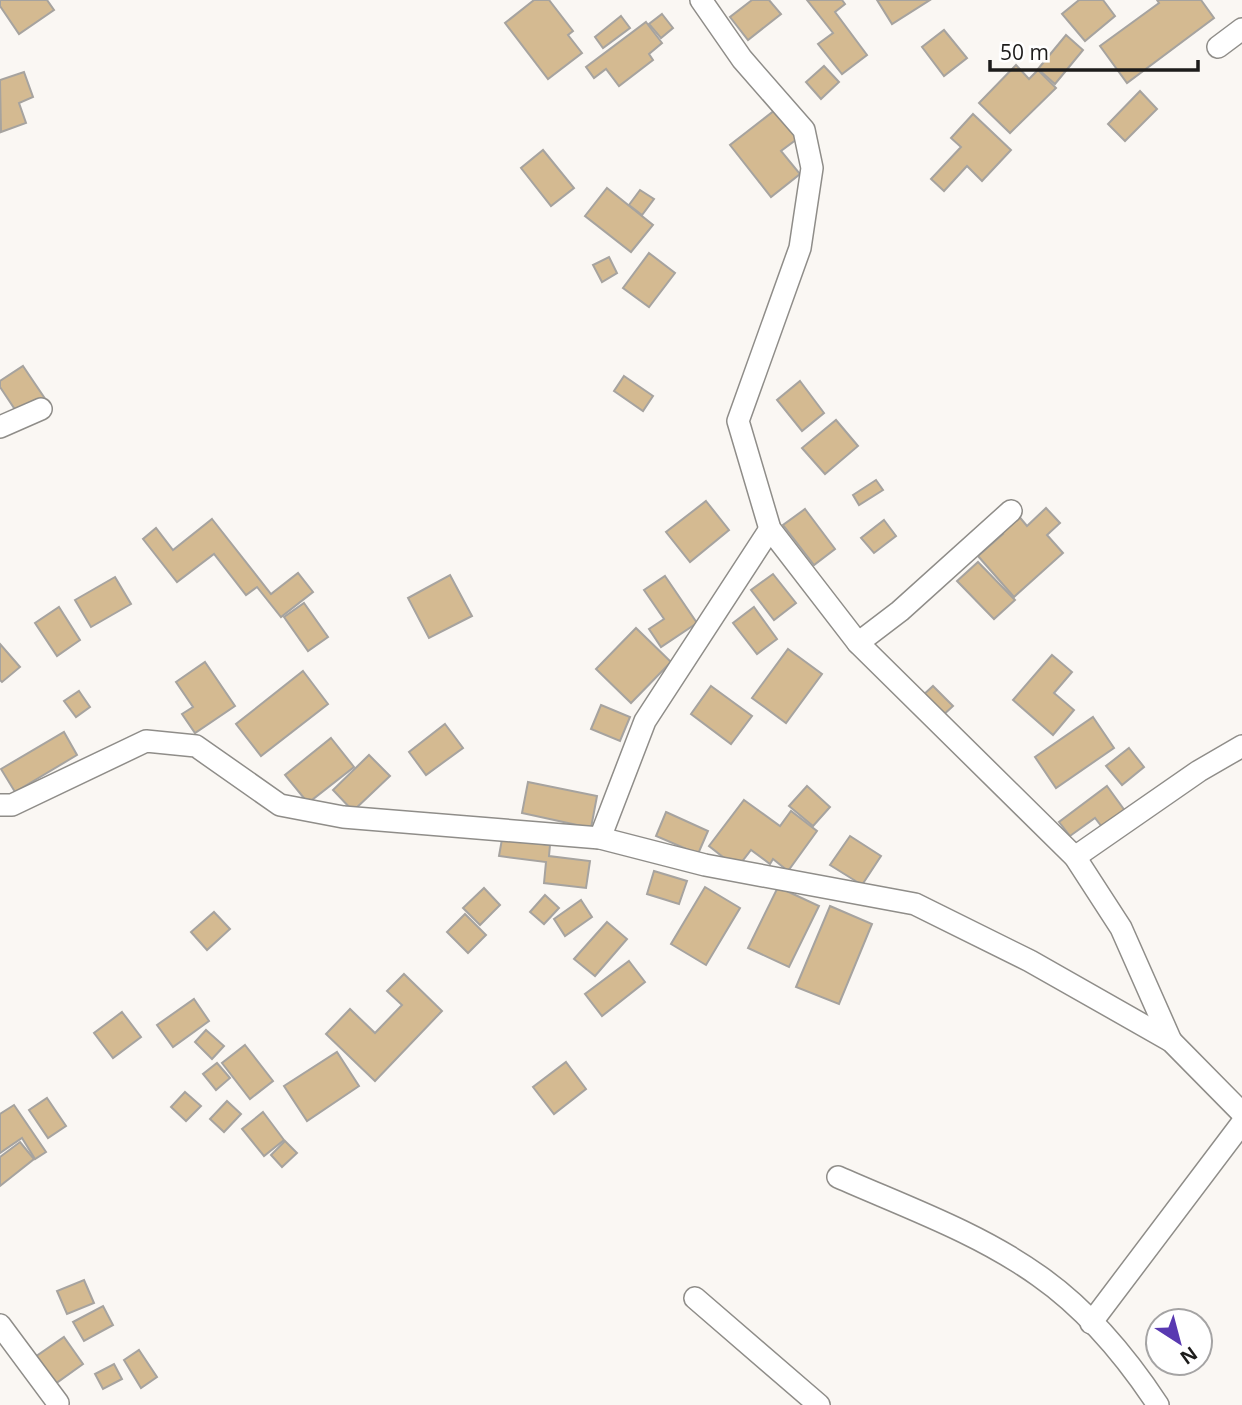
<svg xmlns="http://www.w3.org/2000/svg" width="1242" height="1405" viewBox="0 0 1242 1405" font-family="'Open Sans',sans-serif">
	<rect width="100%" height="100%" fill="#faf7f3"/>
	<g fill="#d4ba91" stroke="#a6a39f" stroke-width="2">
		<path d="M0 0H47L54 10 19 34 0 6Z"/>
		<path d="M534 0H549L573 31 568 35 582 53 548 79 505 23Z"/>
		<path d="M752 0H769L781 14 748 40 730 17Z"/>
		<path d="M807 0H842L845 4 835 12 867 55 842 74 818 44 833 33Z"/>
		<path d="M877 0H930L892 24Z"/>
		<path d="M1079 0H1103L1115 16 1085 41 1062 14Z"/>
		<path d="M1157 0H1201L1214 18 1127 83 1100 46 1159 3Z"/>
		<path d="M662 14 673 28 661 38 649 24Z"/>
		<path d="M621 16 630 28 603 48 595 37Z"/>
		<path d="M646 22 662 43 649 54 653 60 619 86 606 69 594 78 586 67Z"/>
		<path d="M944 30 967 58 944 76 922 47Z"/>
		<path d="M1066 35 1083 50 1055 84 1038 69Z"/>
		<path d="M1016 65 1029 79 1038 70 1056 88 1010 133 979 103Z"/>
		<path d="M824 66 839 82 821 99 806 82Z"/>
		<path d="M24 72 33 97 19 103 26 123 1 132 0 80Z"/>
		<path d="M1140 91 1157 109 1125 141 1108 124Z"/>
		<path d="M775 110 797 139 781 151 800 174 771 197 730 145Z"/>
		<path d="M973 114 1011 150 982 181 967 166 944 191 931 179 961 147 951 138Z"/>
		<path d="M543 150 574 188 551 206 521 168Z"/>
		<path d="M607 188 653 225 631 252 585 216Z"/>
		<path d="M640 190 654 199 642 215 629 205Z"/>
		<path d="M649 253 675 273 649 307 623 288Z"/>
		<path d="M609 257 617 273 602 282 593 265Z"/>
		<path d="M23 366 50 406 24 423 0 387V381Z"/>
		<path d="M624 376 653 396 643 411 614 391Z"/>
		<path d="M800 381 824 413 802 431 777 400Z"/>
		<path d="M836 420 858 446 825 474 802 448Z"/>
		<path d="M876 480 883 490 859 505 853 495Z"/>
		<path d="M706 501 729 530 690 562 666 532Z"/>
		<path d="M1046 508 1060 523 1047 535 1063 553 1014 597 978 556 1003 534 999 530 1017 514 1027 526Z"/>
		<path d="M805 509 835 549 814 565 783 525Z"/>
		<path d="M212 519 271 594 298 573 313 592 281 617 257 587 246 595 214 554 177 582 143 539 156 528 173 550Z"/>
		<path d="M884 520 896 536 874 553 861 538Z"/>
		<path d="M978 562 1015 600 994 619 957 581Z"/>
		<path d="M773 574 796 603 774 620 751 590Z"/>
		<path d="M450 575 472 616 429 638 408 598Z"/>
		<path d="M665 576 697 623 661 647 649 629 664 619 644 590Z"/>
		<path d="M115 577 131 604 91 627 75 600Z"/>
		<path d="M304 603 328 637 308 651 284 617Z"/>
		<path d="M59 607 80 640 57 656 35 623Z"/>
		<path d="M754 607 777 639 757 654 733 623Z"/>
		<path d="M636 628 671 662 631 703 596 669Z"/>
		<path d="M0 644 20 667 2 682 0 680Z"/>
		<path d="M788 649 822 674 786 723 752 698Z"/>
		<path d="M1052 655 1072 672 1054 693 1074 710 1053 735 1013 700Z"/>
		<path d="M205 662 235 706 195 733 182 714 193 707 176 682Z"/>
		<path d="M303 671 328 704 261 756 236 724Z"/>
		<path d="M711 686 752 716 731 744 691 714Z"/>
		<path d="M933 686 953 706 940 718 921 697Z"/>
		<path d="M79 691 90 707 76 717 64 701Z"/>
		<path d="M601 705 630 717 620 741 591 729Z"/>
		<path d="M1093 717 1114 748 1056 788 1035 757Z"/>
		<path d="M445 724 463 748 426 775 409 752Z"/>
		<path d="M64 732 77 755 15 792 1 769Z"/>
		<path d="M331 738 354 767 308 803 285 775Z"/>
		<path d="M1129 748 1144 767 1122 785 1106 766Z"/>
		<path d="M369 755 390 776 353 811 333 790Z"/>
		<path d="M528 782 597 796 591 828 522 813Z"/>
		<path d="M807 786 830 807 813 826 789 806Z"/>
		<path d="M1107 786 1128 815 1105 831 1095 818 1070 836 1059 822Z"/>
		<path d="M744 800 780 826 791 811 817 831 788 871 773 859 770 864 751 850 737 868 709 846Z"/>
		<path d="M666 812 708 831 698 854 656 836Z"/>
		<path d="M850 836 881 856 862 885 830 865Z"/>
		<path d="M502 839 550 845 549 856 590 861 586 888 544 883 546 862 499 856Z"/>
		<path d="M654 871 687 881 679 904 647 894Z"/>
		<path d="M705 887 740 908 706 965 671 944Z"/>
		<path d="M778 887 819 906 789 967 748 948Z"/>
		<path d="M484 888 500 905 480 925 463 908Z"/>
		<path d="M545 895 559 908 544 924 530 912Z"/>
		<path d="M581 900 592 917 565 936 554 919Z"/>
		<path d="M830 906 872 924 839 1004 796 987Z"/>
		<path d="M214 912 230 929 207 950 191 932Z"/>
		<path d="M465 914 486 935 468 953 447 932Z"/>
		<path d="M607 922 627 939 595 976 574 959Z"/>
		<path d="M629 961 645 982 602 1016 585 994Z"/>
		<path d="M404 974 442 1011 375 1081 326 1034 350 1009 375 1033 402 1005 387 991Z"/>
		<path d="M194 999 209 1021 173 1047 157 1025Z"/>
		<path d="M122 1012 141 1037 113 1058 94 1033Z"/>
		<path d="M206 1030 224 1046 212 1059 195 1042Z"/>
		<path d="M245 1045 273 1081 250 1099 222 1063Z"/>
		<path d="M337 1052 359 1086 307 1121 284 1086Z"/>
		<path d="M566 1062 586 1089 554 1114 533 1087Z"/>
		<path d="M217 1063 230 1078 216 1090 203 1074Z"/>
		<path d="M185 1092 201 1106 186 1121 171 1107Z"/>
		<path d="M47 1098 66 1126 48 1138 29 1110Z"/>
		<path d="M227 1101 241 1114 224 1132 210 1119Z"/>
		<path d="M14 1105 46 1152 35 1159 22 1138 0 1153V1114Z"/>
		<path d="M263 1112 284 1140 264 1156 242 1129Z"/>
		<path d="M285 1141 297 1153 282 1167 271 1155Z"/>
		<path d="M20 1142 34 1159 0 1186V1157Z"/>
		<path d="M84 1280 94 1303 67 1314 57 1291Z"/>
		<path d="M103 1306 113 1325 84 1341 73 1322Z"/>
		<path d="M64 1337 83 1364 55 1384 35 1357Z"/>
		<path d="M139 1350 157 1377 141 1388 124 1360Z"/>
		<path d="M114 1364 122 1379 103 1389 95 1374Z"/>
	</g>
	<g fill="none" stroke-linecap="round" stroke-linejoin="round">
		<g stroke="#8f8d89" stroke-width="24">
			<g id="minor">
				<path d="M701 0 742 59 804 130 812 168 800 248 738 421 770 529 858 643 1075 857 1121 928 1171 1041"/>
				<path d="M1218 47 1242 29"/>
				<path d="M0 427 41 409"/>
				<path d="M858 643 900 611 1011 511"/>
				<path d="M0 805H12L146 741 196 746 280 805 343 817 600 838 705 865 915 904 1030 961 1171 1041 1242 1113"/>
				<path d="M600 838 645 721 770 529"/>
				<path d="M1075 857 1199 771 1242 746"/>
				<path d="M838 1177C906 1207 979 1233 1039 1276 1086 1309 1127 1358 1158 1405"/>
				<path d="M695 1298 819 1405"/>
				<path d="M1091 1323 1242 1123"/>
				<path d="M0 1325 58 1403"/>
			</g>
		</g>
		<use href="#minor" stroke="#fff" stroke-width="21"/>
	</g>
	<g transform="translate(1179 1342) rotate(144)"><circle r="33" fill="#ffffff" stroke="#a5a4a4" stroke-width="2"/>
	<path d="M0-5L12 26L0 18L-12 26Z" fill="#5939b1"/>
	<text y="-10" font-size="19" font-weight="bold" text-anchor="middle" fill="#1d1c1b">N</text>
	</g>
	<path d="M990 60v10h208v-10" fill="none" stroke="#1d1c1b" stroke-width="3.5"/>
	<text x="1000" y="60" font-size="21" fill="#1d1c1b" stroke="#ffffff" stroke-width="5" paint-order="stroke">50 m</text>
</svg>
